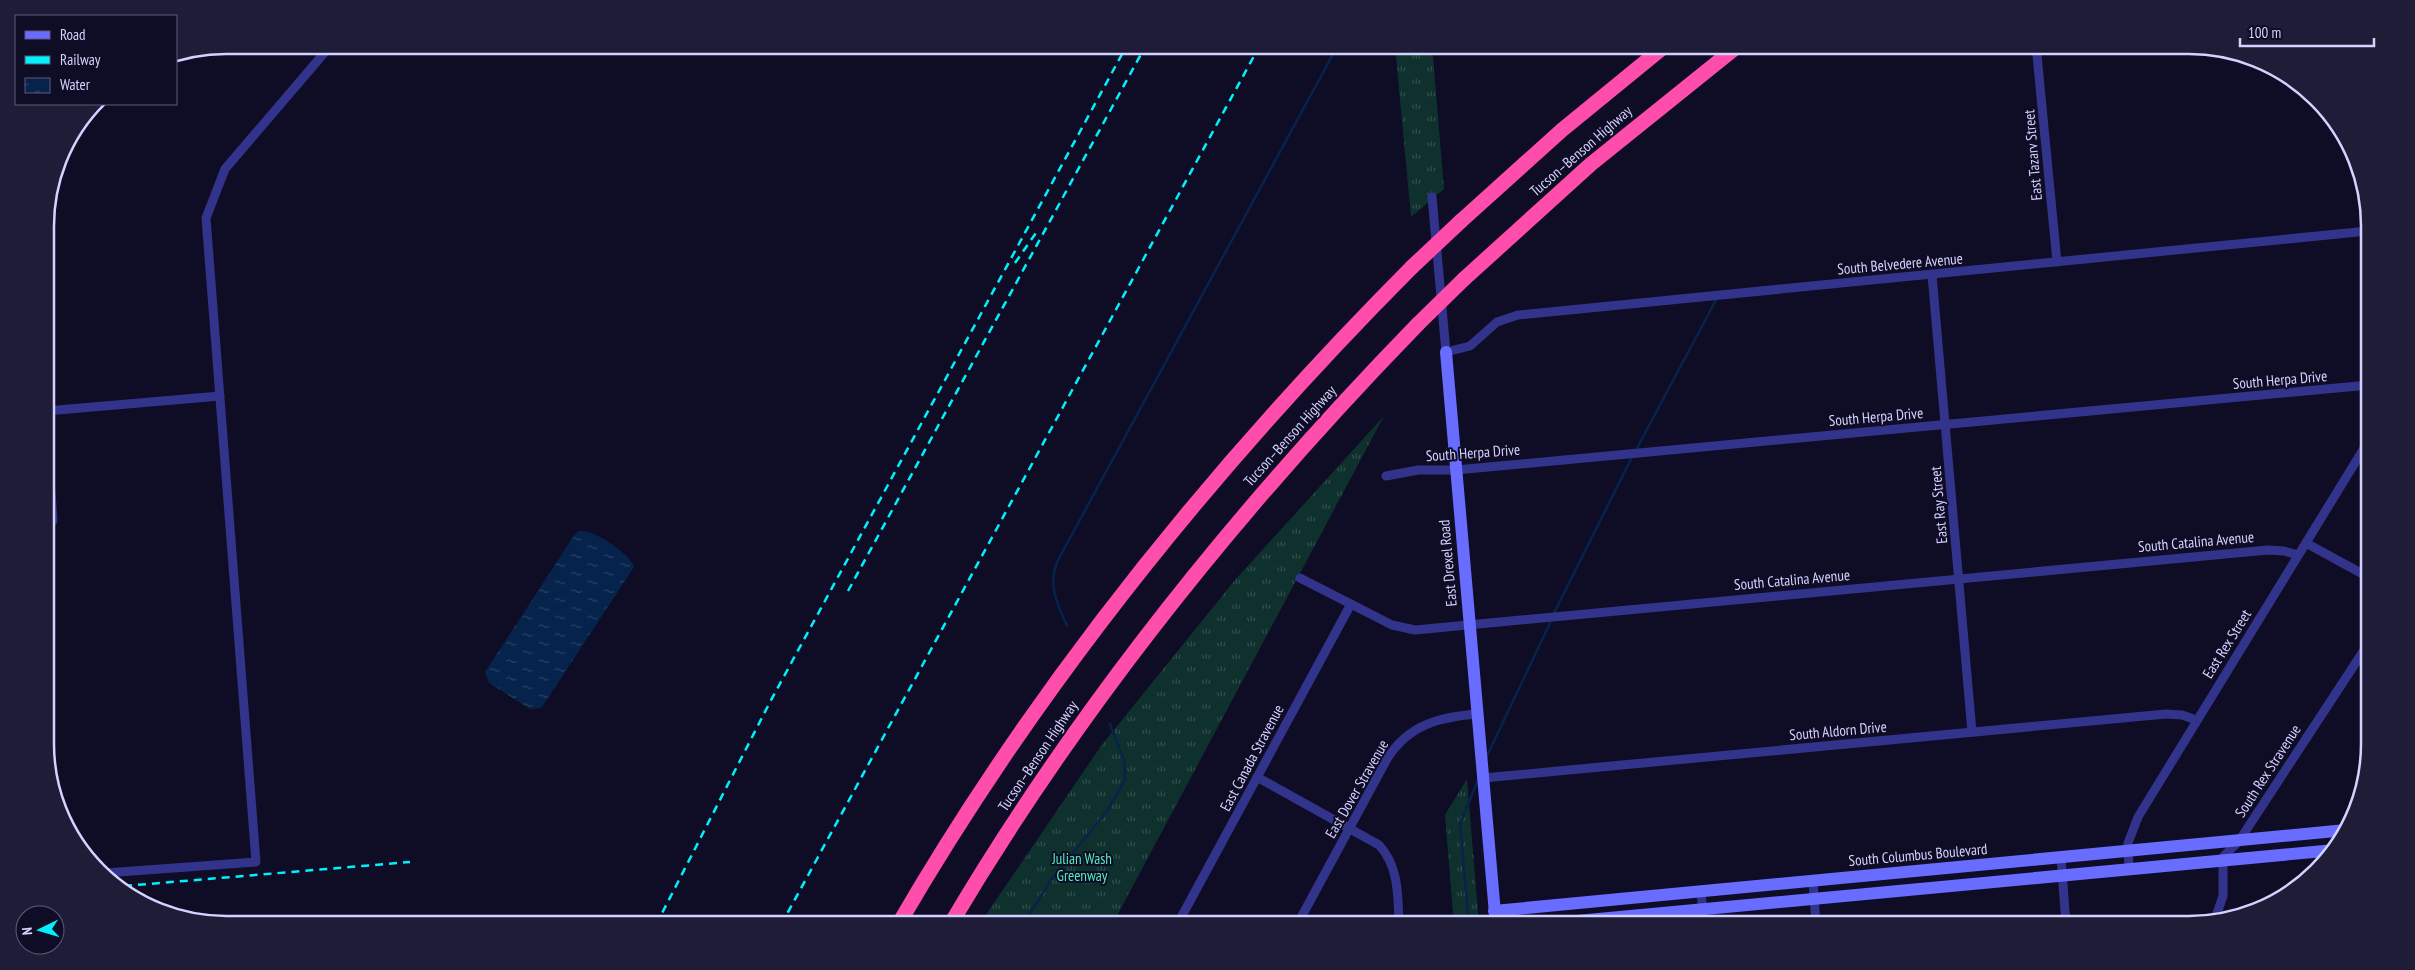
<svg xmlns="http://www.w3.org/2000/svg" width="2415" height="970" viewBox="0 0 2415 970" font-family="'PT Sans Narrow',sans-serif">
	<defs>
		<pattern id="grass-tufts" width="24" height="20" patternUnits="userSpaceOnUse" patternTransform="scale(1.25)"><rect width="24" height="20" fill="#0f312e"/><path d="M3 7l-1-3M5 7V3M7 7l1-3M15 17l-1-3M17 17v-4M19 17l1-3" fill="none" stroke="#314e4d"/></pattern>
		<pattern id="water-ripples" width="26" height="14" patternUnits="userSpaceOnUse" patternTransform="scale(1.25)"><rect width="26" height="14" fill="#06234b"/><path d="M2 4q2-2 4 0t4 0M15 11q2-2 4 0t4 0" fill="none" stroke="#294266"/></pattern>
	</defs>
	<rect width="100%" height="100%" fill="#0f0c26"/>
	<g fill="url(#grass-tufts)">
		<path d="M1395 45H1432L1444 189 1411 217Z"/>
		<path d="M1384 416 1112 925H979L1101 746 1235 580Z"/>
		<path d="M1467 779 1479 925H1454L1445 815Z"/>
	</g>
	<path fill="url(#water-ripples)" d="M579 531C592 528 630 554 634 567L544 704 541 708 530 709 489 683 485 672 575 534Z"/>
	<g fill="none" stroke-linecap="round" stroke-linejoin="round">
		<g stroke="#06234b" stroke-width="2.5">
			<path d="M1636 450 1717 298"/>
			<path d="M1554 613 1633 455"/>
			<path d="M1067 626C1057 604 1048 585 1057 562L1338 45"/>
			<path d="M1486 758 1551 621"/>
			<path d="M1023 925 1051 880 1107 811 1125 780 1124 760 1110 724"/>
			<path d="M1469 925 1460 824 1478 780"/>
		</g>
		<g stroke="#32338b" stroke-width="9">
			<path d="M2036 45 2057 262"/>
			<path d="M1432 197 1446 352 1470 346 1497 322 1518 315 2368 231"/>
			<path d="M1932 275 1972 732"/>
			<path d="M46 411 220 396"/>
			<path d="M47 435 53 521"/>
			<path d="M1386 476 1418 470H1456L2369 385"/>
			<path d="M2306 543 2370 578"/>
			<path d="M1300 578 1392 625 1415 630 2268 550 2284 551 2298 555"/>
			<path d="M1257 777 1379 845C1399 866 1398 897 1399 925"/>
			<path d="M1483 778 2166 714 2182 715 2196 720"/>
			<path d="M2061 857 2066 925"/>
			<path d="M2129 869 2128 843 2138 817 2369 440"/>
			<path d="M105 873 256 862 206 218 225 169 331 45"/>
			<path d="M1813 881 1816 925"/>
			<path d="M1701 892 1704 925"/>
			<path d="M2214 922 2223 896V857L2239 841 2370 641"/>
			<path d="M1177 925 1351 604"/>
			<path d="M1297 925 1387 759C1408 725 1439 717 1477 714"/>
			<path d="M1516 925V909"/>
		</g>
		<g stroke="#696dff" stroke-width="12">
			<path d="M1446 352 1496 925"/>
			<path d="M1494 911 2346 830"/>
			<path d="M1534 925 2335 850"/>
		</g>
		<g stroke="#ff4dab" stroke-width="15">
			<path d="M1461 221 1562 130 1666 45"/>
			<path d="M1464 279 1591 164 1739 45"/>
			<path d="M898 925C1039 682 1215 465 1412 267"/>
			<path d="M950 925C1080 705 1240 507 1418 324"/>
		</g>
		<g stroke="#00f1fd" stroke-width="2.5" stroke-dasharray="8 6" stroke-linecap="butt">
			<path d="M1015 263 1038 230"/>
			<path d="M848 591 1146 45"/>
			<path d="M124 886 410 862"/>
			<path d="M656 925 770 702 1127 45"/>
			<path d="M781 925 1260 45"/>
		</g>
		<g stroke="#ff4dab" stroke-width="15">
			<path d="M1412 267 1461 221"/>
			<path d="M1418 324 1464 279"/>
		</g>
	</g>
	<g text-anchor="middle" stroke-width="4" stroke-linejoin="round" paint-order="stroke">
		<g font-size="15" fill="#d4d2ff" stroke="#0f0c26">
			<text transform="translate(1581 151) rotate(-41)" y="5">Tucson–Benson Highway</text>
			<text transform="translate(2033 155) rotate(-95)" y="5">East Tazarv Street</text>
			<text transform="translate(1900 264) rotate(-5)" y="5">South Belvedere Avenue</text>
			<text transform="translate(2280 380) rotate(-5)" y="5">South Herpa Drive</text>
			<text transform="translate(1876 417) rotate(-5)" y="5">South Herpa Drive</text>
			<text transform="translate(1290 436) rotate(-48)" y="5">Tucson–Benson Highway</text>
			<text transform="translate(1473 453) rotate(-4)" y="5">South Herpa Drive</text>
			<text transform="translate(1939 505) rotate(-95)" y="5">East Ray Street</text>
			<text transform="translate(2196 542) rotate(-5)" y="5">South Catalina Avenue</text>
			<text transform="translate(1448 563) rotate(-95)" y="5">East Drexel Road</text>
			<text transform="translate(1792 580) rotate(-5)" y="5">South Catalina Avenue</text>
			<text transform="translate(2227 644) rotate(-58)" y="5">East Rex Street</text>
			<text transform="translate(1838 731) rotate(-5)" y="5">South Aldorn Drive</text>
			<text transform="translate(1038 756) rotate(-56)" y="5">Tucson–Benson Highway</text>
			<text transform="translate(1252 758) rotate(-62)" y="5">East Canada Stravenue</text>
			<text transform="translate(2268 771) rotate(-57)" y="5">South Rex Stravenue</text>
			<text transform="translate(1357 789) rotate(-60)" y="5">East Dover Stravenue</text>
			<text transform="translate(1918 855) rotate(-5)" y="5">South Columbus Boulevard</text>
		</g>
		<g font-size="15" fill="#50ecbd" stroke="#0f0c26">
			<text x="1082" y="864">Julian Wash<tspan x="1082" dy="17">Greenway</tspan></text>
		</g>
	</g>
	<path d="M0 0H2415V970H0ZM226 54H2189A172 172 0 0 1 2361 226V744A172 172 0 0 1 2189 916H226A172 172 0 0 1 54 744V226A172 172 0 0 1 226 54Z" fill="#1f1c37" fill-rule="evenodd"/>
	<path fill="none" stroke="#d4d2ff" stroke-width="2.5" d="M226 54H2189A172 172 0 0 1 2361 226V744A172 172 0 0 1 2189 916H226A172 172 0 0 1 54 744V226A172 172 0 0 1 226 54Z"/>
	<rect x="15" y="15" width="162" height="90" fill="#0f0c26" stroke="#5e5b7d"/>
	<rect x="25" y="31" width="25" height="8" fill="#696dff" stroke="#5e5b7d"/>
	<text x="60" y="40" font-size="15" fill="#d4d2ff">Road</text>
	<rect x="25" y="56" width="25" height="8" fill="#00f1fd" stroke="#5e5b7d"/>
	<text x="60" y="65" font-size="15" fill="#d4d2ff">Railway</text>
	<rect x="25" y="78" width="25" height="15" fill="url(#water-ripples)" stroke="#5e5b7d"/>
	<text x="60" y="90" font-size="15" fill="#d4d2ff">Water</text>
	<g transform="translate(40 930) rotate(265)"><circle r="24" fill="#0f0c26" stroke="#5e5b7d"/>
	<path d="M0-4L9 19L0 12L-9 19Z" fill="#00f1fd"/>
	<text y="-8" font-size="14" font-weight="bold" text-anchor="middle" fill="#d4d2ff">N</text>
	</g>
	<path d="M2240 38v8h134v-8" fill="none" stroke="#d4d2ff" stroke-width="2.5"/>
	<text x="2248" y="38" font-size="15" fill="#d4d2ff" stroke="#0f0c26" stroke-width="4" paint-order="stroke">100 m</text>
</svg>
